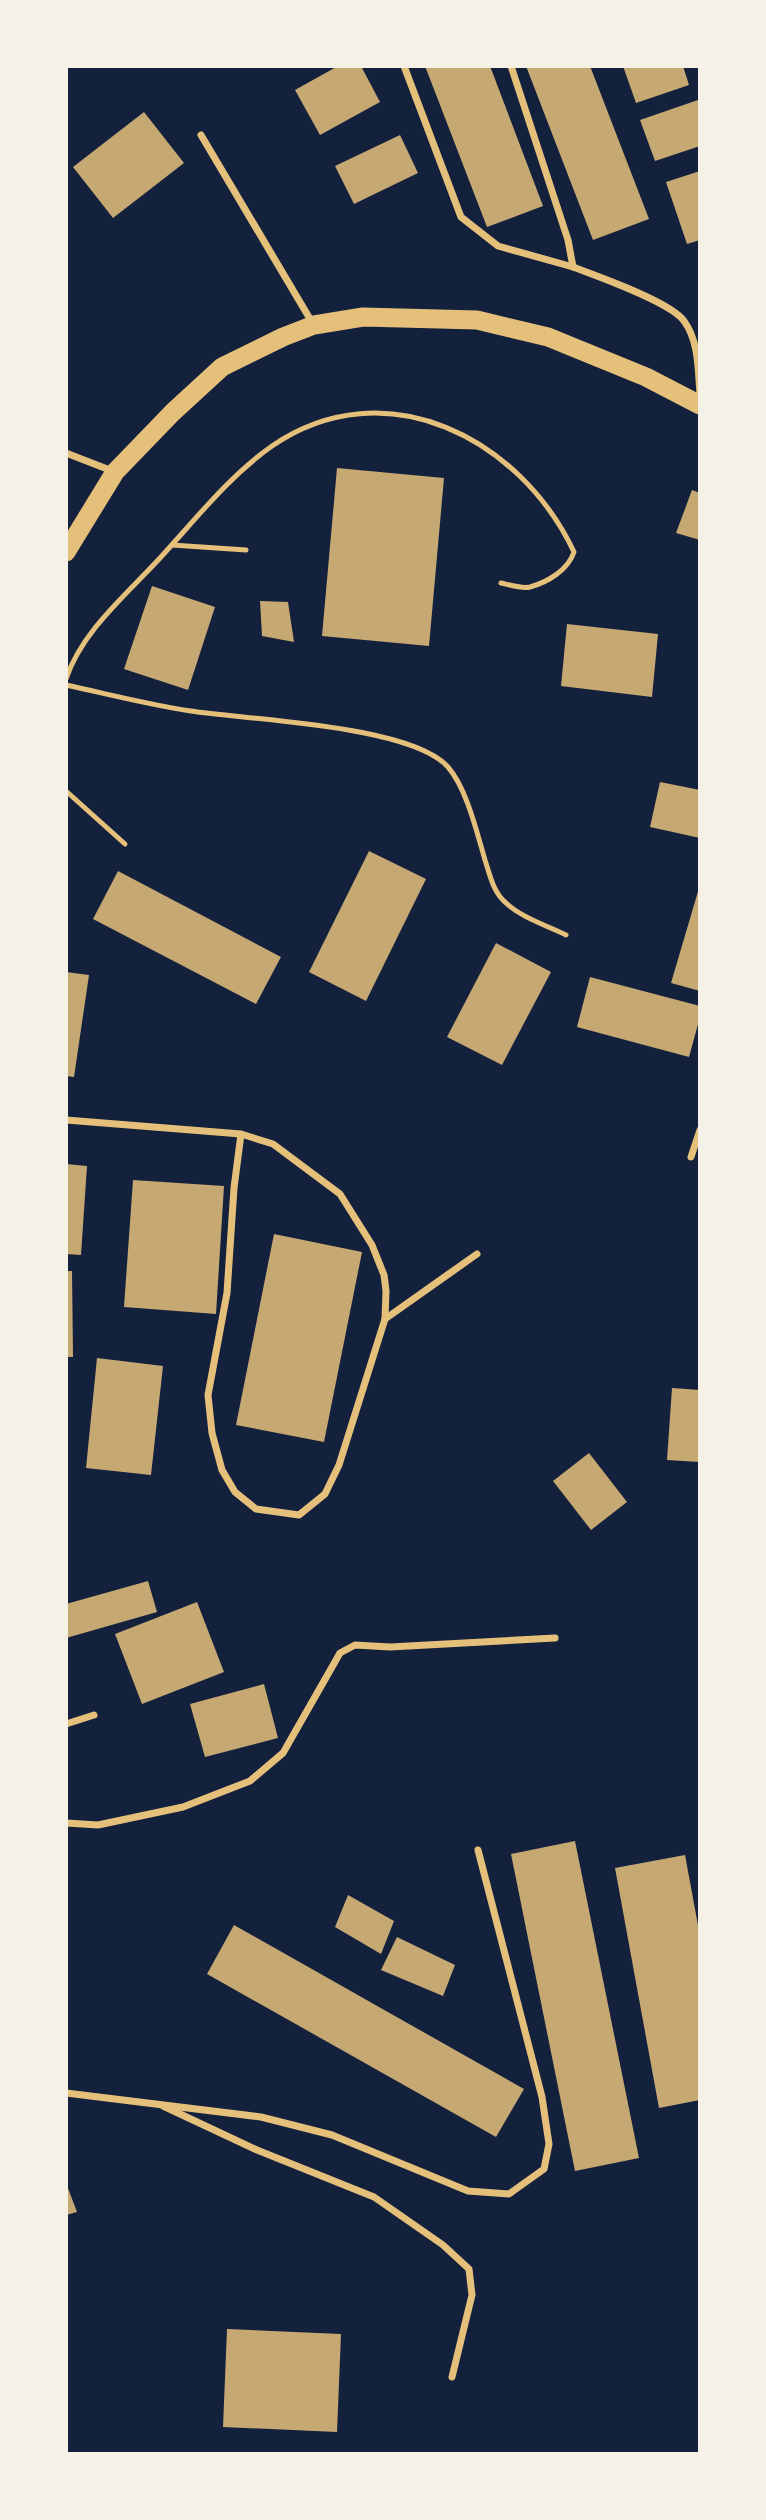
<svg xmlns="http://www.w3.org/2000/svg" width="766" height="2520" viewBox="0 0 766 2520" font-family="'Archivo Narrow',sans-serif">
	<rect width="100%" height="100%" fill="#14213d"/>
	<g fill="#c6a872">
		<path d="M338 66H361L380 102 320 135 295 90Z"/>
		<path d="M425 66H490L543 206 487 227Z"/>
		<path d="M526 66H590L649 219 593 240Z"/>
		<path d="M623 66H683L689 85 636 103Z"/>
		<path d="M698 100 700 146 655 161 640 120Z"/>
		<path d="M144 112 184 163 113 218 73 167Z"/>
		<path d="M400 135 418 173 354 204 335 166Z"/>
		<path d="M700 171V240L687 244 666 182Z"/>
		<path d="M337 468 444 478 429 646 322 636Z"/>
		<path d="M692 490 700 493V540L676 533Z"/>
		<path d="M152 586 215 607 188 690 124 669Z"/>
		<path d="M260 601 288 602 294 642 262 636Z"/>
		<path d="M567 624 658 634 652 697 561 686Z"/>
		<path d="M660 782 700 790V838L650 827Z"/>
		<path d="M369 851 426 879 366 1001 309 972Z"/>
		<path d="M118 871 281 957 256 1004 93 919Z"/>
		<path d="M699 888H700V991L671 983Z"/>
		<path d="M496 943 551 972 502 1065 447 1037Z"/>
		<path d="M66 972 89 975 74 1077 66 1076Z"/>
		<path d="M590 977 700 1006V1017L689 1057 577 1027Z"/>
		<path d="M66 1164 87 1166 81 1255 66 1254Z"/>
		<path d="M133 1180 224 1186 216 1314 124 1307Z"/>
		<path d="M274 1234 362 1252 324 1442 236 1425Z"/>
		<path d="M66 1271H72L73 1357H66Z"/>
		<path d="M97 1358 163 1366 151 1475 86 1468Z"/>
		<path d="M672 1388 700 1390V1462L667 1460Z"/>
		<path d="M589 1453 627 1502 591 1530 553 1481Z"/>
		<path d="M148 1581 157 1612 66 1638V1604Z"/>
		<path d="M197 1602 224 1672 142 1704 115 1634Z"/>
		<path d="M264 1684 278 1738 205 1757 190 1704Z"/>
		<path d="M575 1841 639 2158 575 2171 511 1854Z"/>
		<path d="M685 1855 700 1936V2100L659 2108 615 1868Z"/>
		<path d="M348 1895 394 1921 381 1954 335 1927Z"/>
		<path d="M234 1925 524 2089 496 2137 207 1974Z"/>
		<path d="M397 1937 455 1965 443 1996 381 1970Z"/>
		<path d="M66 2183 77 2212 66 2215Z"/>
		<path d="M227 2329 341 2334 337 2432 223 2427Z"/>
	</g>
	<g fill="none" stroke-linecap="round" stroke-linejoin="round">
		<g stroke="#e5c07b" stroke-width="5">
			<path d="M172 545 246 550"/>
			<path d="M66 679C82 631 127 594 160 558 196 519 228 477 272 446 386 368 521 439 574 552 568 570 548 582 530 587 522 589 510 585 501 583"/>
			<path d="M66 685C108 694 150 705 191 711 249 720 411 725 448 767 467 789 477 833 485 860 490 875 493 892 506 903 522 918 546 925 566 935"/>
			<path d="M66 791 125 844"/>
		</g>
		<g stroke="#e5c07b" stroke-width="7">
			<path d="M404 66 461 217 498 246 573 267"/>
			<path d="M511 66 568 240 573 267C597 276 671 302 684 321 699 341 698 370 700 394"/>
			<path d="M201 135 313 324"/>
			<path d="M66 453 115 472"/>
			<path d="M66 1120 241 1134 273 1144 340 1194 372 1245 384 1275 386 1291 385 1319 339 1465 325 1494 299 1515 256 1509 235 1492 222 1470 212 1433 208 1395 227 1293 234 1188 241 1134"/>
			<path d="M691 1157 700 1130"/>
			<path d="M385 1319 477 1254"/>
			<path d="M66 1724 94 1715"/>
			<path d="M66 1823 98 1825 183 1807 250 1781 283 1753 340 1653 355 1645 390 1647 555 1638"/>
			<path d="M66 2093 261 2117 332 2135 468 2191 509 2194 544 2169 549 2144 542 2097 478 1850"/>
			<path d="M163 2106 257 2150 374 2197 443 2245 469 2269 472 2295 452 2377"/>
		</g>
		<path stroke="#e5c07b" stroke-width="19" d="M66 552 115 472 173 412 222 367 283 337 314 325 363 317 477 320 548 337 646 377 700 405"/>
	</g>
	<rect width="766" height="2520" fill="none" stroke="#f6f1e7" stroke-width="136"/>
</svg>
